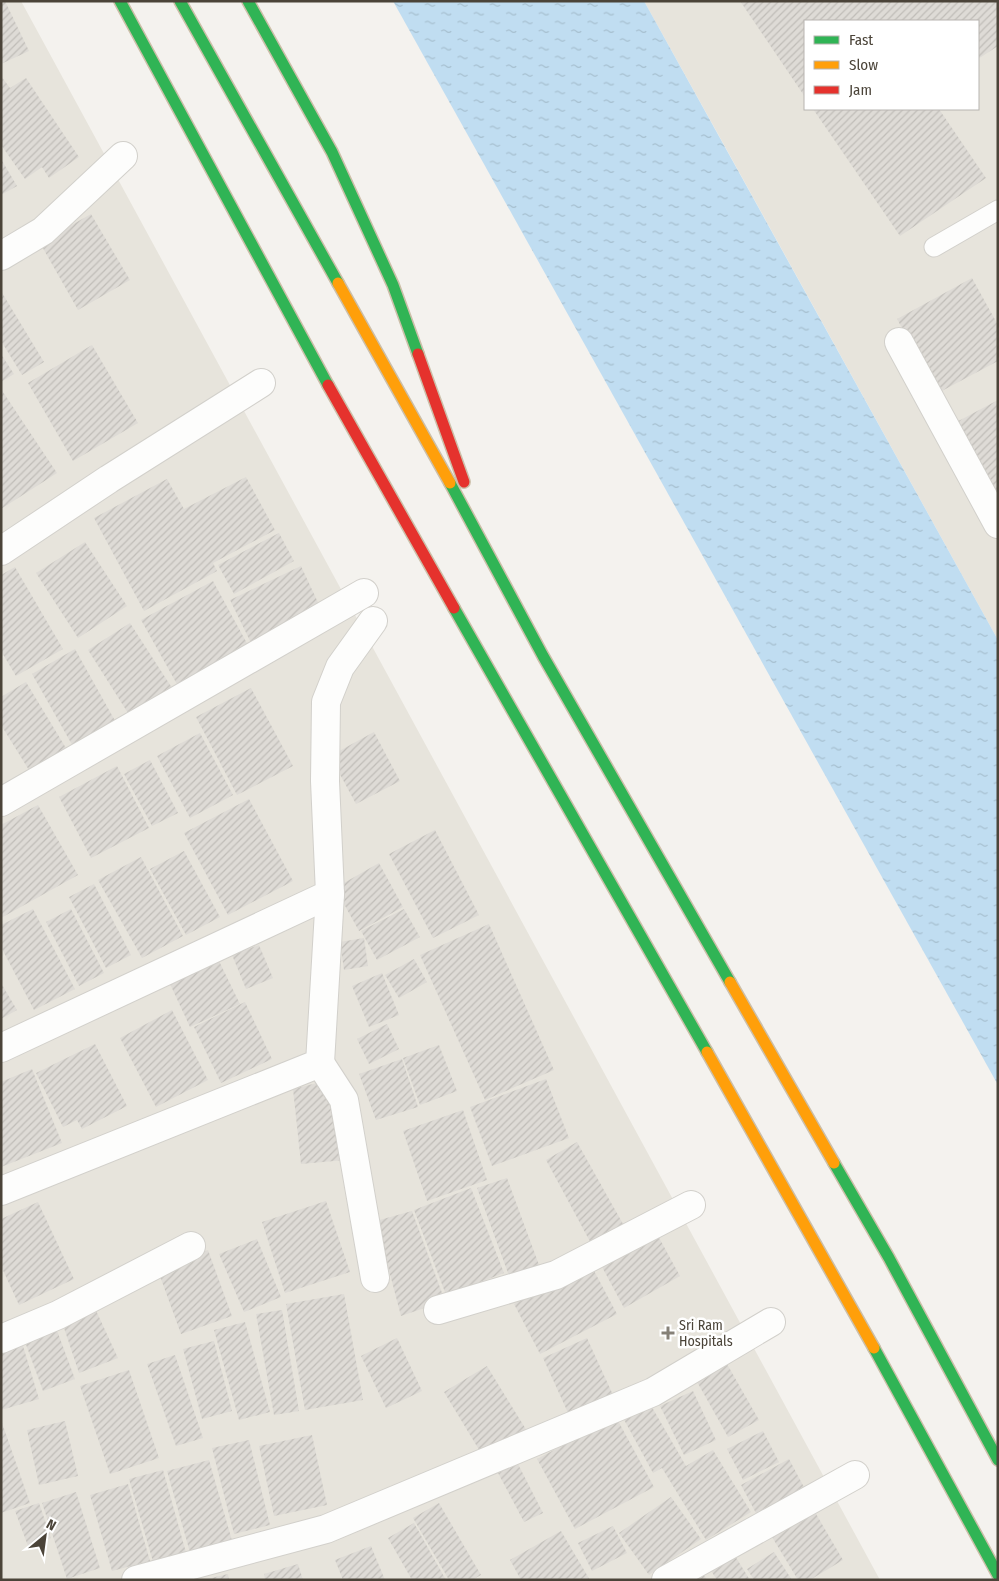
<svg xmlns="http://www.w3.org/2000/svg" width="999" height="1581" viewBox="0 0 999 1581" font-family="'Fira Sans Condensed',sans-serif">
	<defs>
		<pattern id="water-ripples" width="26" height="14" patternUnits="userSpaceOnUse" patternTransform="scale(1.25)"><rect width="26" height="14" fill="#c0ddf1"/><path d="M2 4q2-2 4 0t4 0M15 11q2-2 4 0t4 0" fill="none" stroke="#a6bfcf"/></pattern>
		<pattern id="building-hatch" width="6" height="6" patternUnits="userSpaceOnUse" patternTransform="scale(1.25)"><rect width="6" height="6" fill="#dedbd6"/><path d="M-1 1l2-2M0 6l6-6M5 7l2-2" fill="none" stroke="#c0bdb8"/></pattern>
	</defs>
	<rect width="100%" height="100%" fill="#f4f2ee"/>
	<g fill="#e7e4dc" fill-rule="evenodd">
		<path d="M1 1H21L880 1580H1Z"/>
		<path d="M644 1H998V640L728 152ZM805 21H978V109H805Z"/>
	</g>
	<path fill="url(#water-ripples)" d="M393 1H644L998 640V1085Z"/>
	<g fill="url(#building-hatch)">
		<path d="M1 1H5L29 51 1 64Z"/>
		<path d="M740 1H998V46L978 59V21H805V97Z"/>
		<path d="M1 76 10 88 26 78 79 157 49 178 42 167 25 179 1 145Z"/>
		<path d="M813 109H939L986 178 900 236Z"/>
		<path d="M1 159 17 186 1 195Z"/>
		<path d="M91 214 130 280 78 310 40 243Z"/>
		<path d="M972 278 998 325V361L938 393 897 319Z"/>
		<path d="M1 291 44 362 22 375 1 341Z"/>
		<path d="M92 345 138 423 73 461 28 383Z"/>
		<path d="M1 354 14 374 1 382Z"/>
		<path d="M1 389 57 473 1 509Z"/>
		<path d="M998 400V498L951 425Z"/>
		<path d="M246 477 275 530 213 563 217 571 144 611 94 518 167 479 184 509Z"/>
		<path d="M279 533 294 561 234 594 218 565Z"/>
		<path d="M85 542 127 606 78 638 36 573Z"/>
		<path d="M301 566 322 611 251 643 230 600Z"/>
		<path d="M15 567 63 649 16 676 1 651V575Z"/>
		<path d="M213 581 249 647 178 686 141 620Z"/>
		<path d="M130 623 176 694 133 721 88 650Z"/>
		<path d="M75 649 118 726 75 750 32 674Z"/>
		<path d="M26 682 69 753 32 775 1 725V697Z"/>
		<path d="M251 688 293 766 237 795 196 717Z"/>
		<path d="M374 732 400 781 356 804 330 756Z"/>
		<path d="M200 733 233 795 190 818 157 756Z"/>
		<path d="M150 760 178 813 152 826 124 774Z"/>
		<path d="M117 766 149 828 91 858 59 797Z"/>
		<path d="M249 799 293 881 228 915 184 833Z"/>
		<path d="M38 805 78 875 1 918V825Z"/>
		<path d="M435 830 479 915 433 938 389 854Z"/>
		<path d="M184 851 220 917 186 935 150 869Z"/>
		<path d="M141 857 183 936 142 958 98 880Z"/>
		<path d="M379 863 403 907 359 931 335 888Z"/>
		<path d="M94 884 131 955 106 968 69 897Z"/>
		<path d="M33 909 75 989 34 1010 1 947V925Z"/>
		<path d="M71 909 104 973 79 986 46 922Z"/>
		<path d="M404 909 420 937 377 960 361 931Z"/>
		<path d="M489 924 554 1070 485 1100 420 955Z"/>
		<path d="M364 938 368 966 344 970 340 942Z"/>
		<path d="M259 945 273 978 246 989 232 955Z"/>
		<path d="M414 959 427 982 399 998 385 975Z"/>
		<path d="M219 961 240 1004 190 1027 170 984Z"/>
		<path d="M382 973 399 1015 369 1027 352 986Z"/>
		<path d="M1 983 17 1010 1 1019Z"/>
		<path d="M245 1002 272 1059 221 1083 194 1027Z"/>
		<path d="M172 1010 208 1080 156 1107 120 1038Z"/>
		<path d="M387 1024 399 1049 369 1064 357 1039Z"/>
		<path d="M95 1044 127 1106 82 1129 77 1120 63 1127 36 1073Z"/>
		<path d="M439 1045 457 1091 420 1105 403 1058Z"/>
		<path d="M402 1059 418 1107 376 1120 359 1074Z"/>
		<path d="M32 1069 62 1143 1 1167V1082Z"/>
		<path d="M546 1079 569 1138 492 1166 470 1107Z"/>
		<path d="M325 1081 345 1160 301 1164 293 1089Z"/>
		<path d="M463 1110 487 1180 427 1201 403 1131Z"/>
		<path d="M577 1142 627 1231 594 1249 546 1160Z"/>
		<path d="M507 1178 542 1273 512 1284 477 1188Z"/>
		<path d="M471 1188 504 1273 446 1295 414 1210Z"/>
		<path d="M326 1201 350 1272 285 1293 262 1222Z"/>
		<path d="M38 1202 74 1279 19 1305 1 1266V1219Z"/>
		<path d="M412 1211 445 1301 401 1316 376 1221Z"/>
		<path d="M657 1234 680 1276 624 1308 601 1265Z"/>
		<path d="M257 1239 281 1297 244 1312 219 1254Z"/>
		<path d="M208 1250 232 1316 181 1334 157 1268Z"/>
		<path d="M591 1265 617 1314 540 1354 514 1304Z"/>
		<path d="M344 1294 363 1400 305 1410 286 1304Z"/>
		<path d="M93 1304 118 1358 79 1373 62 1322Z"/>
		<path d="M49 1309 75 1379 43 1391 17 1320Z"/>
		<path d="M282 1310 299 1411 274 1415 256 1314Z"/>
		<path d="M245 1322 270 1412 239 1420 214 1330Z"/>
		<path d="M17 1326 39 1399 1 1410V1331Z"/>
		<path d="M397 1338 422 1391 386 1408 361 1356Z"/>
		<path d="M587 1338 613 1395 569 1415 543 1358Z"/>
		<path d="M214 1341 232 1411 202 1419 183 1349Z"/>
		<path d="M175 1355 203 1438 176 1446 147 1364Z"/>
		<path d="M727 1364 759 1420 728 1437 696 1380Z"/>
		<path d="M487 1366 527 1431 484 1458 444 1392Z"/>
		<path d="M129 1370 159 1458 110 1474 80 1386Z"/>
		<path d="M693 1391 716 1440 684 1455 660 1406Z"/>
		<path d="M649 1402 686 1466 713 1450 751 1512 706 1540 662 1468 653 1473 622 1416Z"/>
		<path d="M616 1417 654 1487 575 1529 537 1459Z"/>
		<path d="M1 1420 30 1503 1 1513Z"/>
		<path d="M65 1421 78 1476 39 1485 27 1430Z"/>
		<path d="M763 1431 779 1462 743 1480 727 1449Z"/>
		<path d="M312 1435 327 1505 274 1516 259 1446Z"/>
		<path d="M249 1440 270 1525 234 1534 212 1448Z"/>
		<path d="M789 1459 806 1491 758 1517 741 1485Z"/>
		<path d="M209 1460 233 1544 191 1556 167 1471Z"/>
		<path d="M518 1464 543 1513 524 1522 498 1473Z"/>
		<path d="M163 1470 187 1556 154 1565 129 1479Z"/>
		<path d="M128 1484 150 1561 112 1571 90 1495Z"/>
		<path d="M76 1492 100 1568 67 1579 42 1503Z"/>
		<path d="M671 1497 701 1539 649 1575 619 1533Z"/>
		<path d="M39 1503 51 1538 28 1546 15 1511Z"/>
		<path d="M439 1503 481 1575 472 1580H449L413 1518Z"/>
		<path d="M812 1507 843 1560 810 1580H798L769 1532Z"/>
		<path d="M414 1523 446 1580H412L388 1538Z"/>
		<path d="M613 1526 627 1553 592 1571 578 1543Z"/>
		<path d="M561 1531 590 1580H521L510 1560Z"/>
		<path d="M371 1546 385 1580H343L335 1560Z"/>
		<path d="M732 1551 750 1580H717L708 1566Z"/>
		<path d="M774 1552 792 1580H754L747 1569Z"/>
		<path d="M298 1564 303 1580H265L264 1574Z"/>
		<path d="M700 1569 707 1580H682Z"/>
		<path d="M228 1574 229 1580H207V1579Z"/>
	</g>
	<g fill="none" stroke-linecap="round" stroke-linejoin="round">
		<g stroke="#d2d0cb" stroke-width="21">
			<path id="lane" d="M934 247 998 210"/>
		</g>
		<g stroke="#d2d0cb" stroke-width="30">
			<g id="street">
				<path d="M1 256 43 231 123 156"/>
				<path d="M899 342 998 524"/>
				<path d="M1 551 109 479 261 383"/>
				<path d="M1 802 364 593"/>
				<path d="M1 1048 330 894 325 781 326 702 340 667 373 621"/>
				<path d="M320 1063 344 1100 375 1278"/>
				<path d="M1 1191 320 1063 330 894"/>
				<path d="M438 1310 556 1275 691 1205"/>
				<path d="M1 1339 58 1315 191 1246"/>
				<path d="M136 1580 326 1529 653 1392 771 1322"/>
				<path d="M666 1580 855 1475"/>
			</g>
		</g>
		<g stroke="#ccbfa9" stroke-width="14">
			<g id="fast">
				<path d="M120 1 328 385"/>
				<path d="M180 1 338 283"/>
				<path d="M248 1 332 152 393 285 418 354"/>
				<path d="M450 483 543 656 730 982"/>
				<path d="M454 608 707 1052"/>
				<path d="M834 1163 889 1258 998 1460"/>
				<path d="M874 1348 998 1575"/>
			</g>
		</g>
		<g stroke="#ccbfa9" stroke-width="14">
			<g id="slow">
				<path d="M338 283 450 483"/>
				<path d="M730 982 834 1163"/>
				<path d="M707 1052 874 1348"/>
			</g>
		</g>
		<g stroke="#ccbfa9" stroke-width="14">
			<g id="jam">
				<path d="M418 354 464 482"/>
				<path d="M328 385 454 608"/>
			</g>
		</g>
		<use href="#lane" stroke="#fdfdfc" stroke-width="19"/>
		<use href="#street" stroke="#fdfdfc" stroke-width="28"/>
		<use href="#fast" stroke="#30b455" stroke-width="11"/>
		<use href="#slow" stroke="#ff9f0a" stroke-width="11"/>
		<use href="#jam" stroke="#e5322d" stroke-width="11"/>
	</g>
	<path fill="#868178" stroke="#fff" stroke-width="2" d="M665.5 1325.5h5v5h5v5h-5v5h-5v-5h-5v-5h5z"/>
	<g text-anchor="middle" stroke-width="5" stroke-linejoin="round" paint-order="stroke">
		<g font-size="14" fill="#4b4439" stroke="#fff" text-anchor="start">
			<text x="679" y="1330">Sri Ram<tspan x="679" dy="16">Hospitals</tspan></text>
		</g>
	</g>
	<rect width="999" height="1581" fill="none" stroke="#4b4439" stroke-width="5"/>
	<rect x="804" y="20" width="175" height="90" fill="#ffffff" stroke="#b7b4b0"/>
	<rect x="814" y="36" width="25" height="8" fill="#30b455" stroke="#b7b4b0"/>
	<text x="849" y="45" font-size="15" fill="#4b4439">Fast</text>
	<rect x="814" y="61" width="25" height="8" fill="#ff9f0a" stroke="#b7b4b0"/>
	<text x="849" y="70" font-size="15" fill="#4b4439">Slow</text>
	<rect x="814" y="86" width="25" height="8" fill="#e5322d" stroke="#b7b4b0"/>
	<text x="849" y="95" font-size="15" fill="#4b4439">Jam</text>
	<g transform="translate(45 1536) rotate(29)" stroke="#ffffff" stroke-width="4" paint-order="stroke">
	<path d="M0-4L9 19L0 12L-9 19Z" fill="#4b4439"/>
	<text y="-8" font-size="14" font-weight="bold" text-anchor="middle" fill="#4b4439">N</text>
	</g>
</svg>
